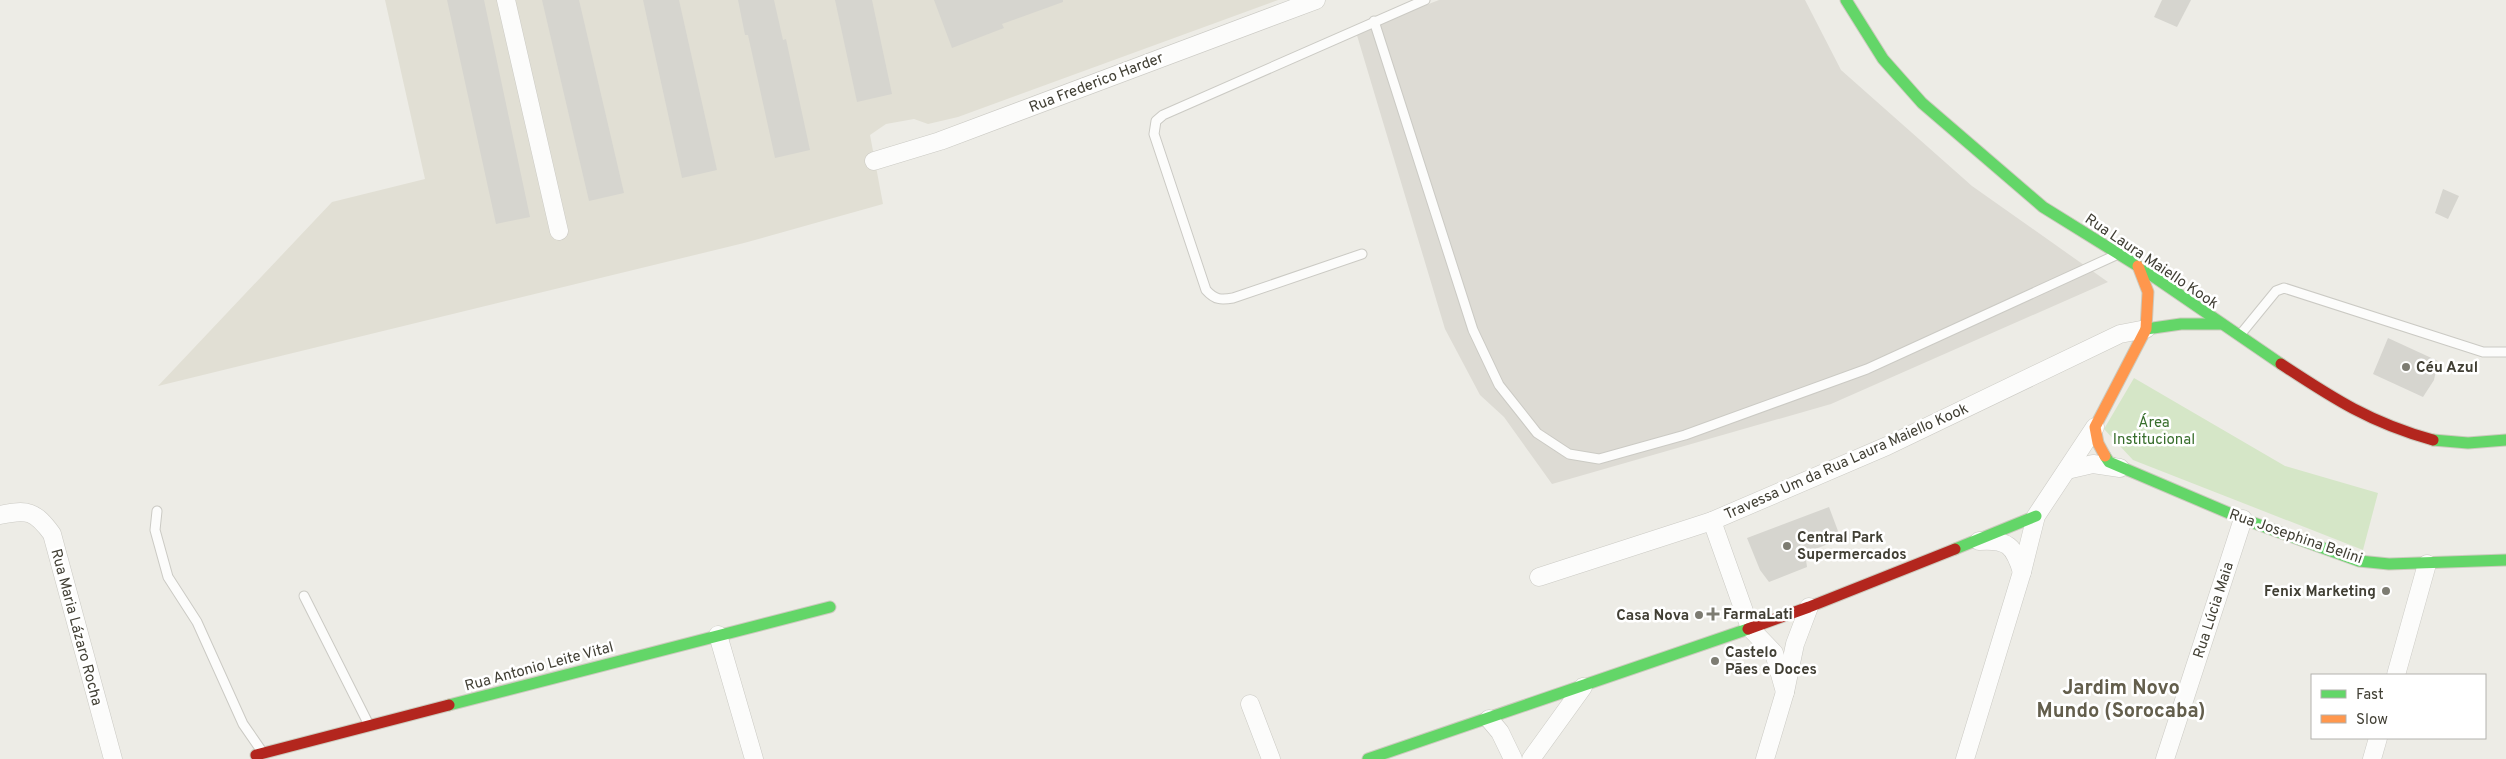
<svg xmlns="http://www.w3.org/2000/svg" width="2506" height="759" viewBox="0 0 2506 759" font-family="Overpass,sans-serif">
	<rect width="100%" height="100%" fill="#edece6"/>
	<path fill="#e1dfd4" d="M385 0H1278L958 117 928 124 914 119 886 124 870 135 883 204 744 243 158 386 332 202 425 179Z"/>
	<path fill="#dddbd4" d="M1439 0H1805L1841 70 1972 186 2108 282 1831 404 1552 484 1504 417 1480 395 1445 329 1356 32Z"/>
	<path fill="#d5e6c7" d="M2134 378 2285 466 2378 493 2363 550 2133 460 2104 429Z"/>
	<g fill="#d6d5cf">
		<path d="M447 0H484L530 217 496 224Z"/>
		<path d="M542 0H579L624 193 589 201Z"/>
		<path d="M643 0H679L717 170 682 178Z"/>
		<path d="M738 0H774L783 40 786 39 810 150 775 158 748 35H745Z"/>
		<path d="M835 0H872L892 94 857 102Z"/>
		<path d="M934 0H1063V2L1002 24 1004 28 952 48Z"/>
		<path d="M2162 0H2191L2177 27 2154 17Z"/>
		<path d="M2443 189 2459 196 2448 219 2435 213Z"/>
		<path d="M2388 338 2438 361 2434 380 2423 397 2373 374Z"/>
		<path d="M1829 507 1841 539 1805 553 1807 567 1769 582 1760 570 1747 538Z"/>
	</g>
	<g fill="none" stroke-linecap="round" stroke-linejoin="round">
		<g stroke="#cbcac4" stroke-width="11">
			<g id="lane">
				<path d="M1374 21 1473 330 1499 385 1537 433 1569 454 1599 459 1685 435 1867 369 2114 256"/>
				<path d="M1362 254 1233 298C1221 300 1215 300 1206 290L1154 134 1156 121 1163 115 1425 0"/>
				<path d="M2240 335 2276 291 2284 288 2483 352H2506"/>
				<path d="M157 511 155 530 168 577 197 622 243 724 261 750"/>
				<path d="M304 596 369 725"/>
			</g>
		</g>
		<g stroke="#cbcac4" stroke-width="19">
			<g id="street">
				<path d="M506 0 559 231"/>
				<path d="M874 161 940 141 1316 0"/>
				<path d="M2067 470 2093 464 2120 468"/>
				<path d="M0 515C28 509 35 511 52 534L113 759"/>
				<path d="M1712 521 1750 628 1774 653 1785 692"/>
				<path d="M1979 541C2008 539 2014 546 2022 572"/>
				<path d="M1539 577 1712 521 1887 446 2120 334 2146 329"/>
				<path d="M718 635 754 759"/>
				<path d="M2396 675 2427 564"/>
				<path d="M1250 704 1271 759"/>
				<path d="M1489 719 1500 732 1513 759"/>
				<path d="M1531 759 1583 687"/>
				<path d="M1765 759 1785 692 1795 644 1809 607"/>
				<path d="M1965 759 2022 572 2036 516 2095 427"/>
				<path d="M2165 759 2243 519"/>
				<path d="M2372 759 2378 738"/>
			</g>
		</g>
		<g stroke="#cccabe" stroke-width="13">
			<g id="fast">
				<path d="M1846 0 1883 59 1922 103 2043 207 2138 266 2281 364"/>
				<path d="M2146 329 2181 324H2220"/>
				<path d="M2433 440 2468 443 2506 440"/>
				<path d="M2105 456 2109 462 2243 519 2359 561 2389 564 2506 560"/>
				<path d="M1955 549 2036 516"/>
				<path d="M449 705 830 607"/>
				<path d="M1368 759 1748 629"/>
			</g>
		</g>
		<g stroke="#cccabe" stroke-width="13">
			<path id="slow" d="M2105 456 2098 443 2095 427 2146 329 2148 292 2138 266"/>
		</g>
		<g stroke="#cccabe" stroke-width="13">
			<g id="jam">
				<path d="M2281 364C2334 399 2371 423 2433 440"/>
				<path d="M1748 629 1809 607 1955 549"/>
				<path d="M256 755 449 705"/>
			</g>
		</g>
		<use href="#lane" stroke="#fcfcfb" stroke-width="9"/>
		<use href="#street" stroke="#fcfcfb" stroke-width="18"/>
		<use href="#fast" stroke="#63d668" stroke-width="11"/>
		<use href="#slow" stroke="#ff974d" stroke-width="11"/>
		<use href="#jam" stroke="#b3261e" stroke-width="11"/>
	</g>
	<g fill="#7d7c72" stroke="#fff" stroke-width="2">
		<circle cx="2406" cy="367" r="5"/>
		<circle cx="1787" cy="546" r="5"/>
		<circle cx="2386" cy="591" r="5"/>
		<path d="M1710.5 606.5h5v5h5v5h-5v5h-5v-5h-5v-5h5z"/>
		<circle cx="1699" cy="615" r="5"/>
		<circle cx="1715" cy="661" r="5"/>
	</g>
	<g text-anchor="middle" stroke-width="5" stroke-linejoin="round" paint-order="stroke">
		<g font-size="15" fill="#413f34" stroke="#fff">
			<text transform="translate(1096 82) rotate(-21)" y="5">Rua Frederico Harder</text>
			<text transform="translate(2152 261) rotate(34)" y="5">Rua Laura Maiello Kook</text>
			<text transform="translate(1846 461) rotate(-24)" y="5">Travessa Um da Rua Laura Maiello Kook</text>
			<text transform="translate(2296 536) rotate(19)" y="5">Rua Josephina Belini</text>
			<text transform="translate(2213 610) rotate(-72)" y="5">Rua Lúcia Maia</text>
			<text transform="translate(77 627) rotate(75)" y="5">Rua Maria Lázaro Rocha</text>
			<text transform="translate(539 666) rotate(-15)" y="5">Rua Antonio Leite Vital</text>
		</g>
		<g font-size="15" font-weight="bold" fill="#413f34" stroke="#fff" text-anchor="start">
			<text x="2416" y="372">Céu Azul</text>
			<text x="1797" y="542">Central Park<tspan x="1797" dy="17">Supermercados</tspan></text>
			<text x="2376" y="596" text-anchor="end">Fenix Marketing</text>
			<text x="1723" y="619">FarmaLati</text>
			<text x="1689" y="620" text-anchor="end">Casa Nova</text>
			<text x="1725" y="657">Castelo<tspan x="1725" dy="17">Pães e Doces</tspan></text>
		</g>
		<g font-size="15" fill="#386e2c" stroke="#fff">
			<text x="2154" y="427">Área<tspan x="2154" dy="17">Institucional</tspan></text>
		</g>
		<g font-size="20" font-weight="bold" fill="#635e4c" stroke="#fff">
			<text x="2121" y="694">Jardim Novo<tspan x="2121" dy="23">Mundo (Sorocaba)</tspan></text>
		</g>
	</g>
	<rect x="2311" y="674" width="175" height="65" fill="#ffffff" stroke="#b3b2ae"/>
	<rect x="2321" y="690" width="25" height="8" fill="#63d668" stroke="#b3b2ae"/>
	<text x="2356" y="699" font-size="15" fill="#413f34">Fast</text>
	<rect x="2321" y="715" width="25" height="8" fill="#ff974d" stroke="#b3b2ae"/>
	<text x="2356" y="724" font-size="15" fill="#413f34">Slow</text>
</svg>
